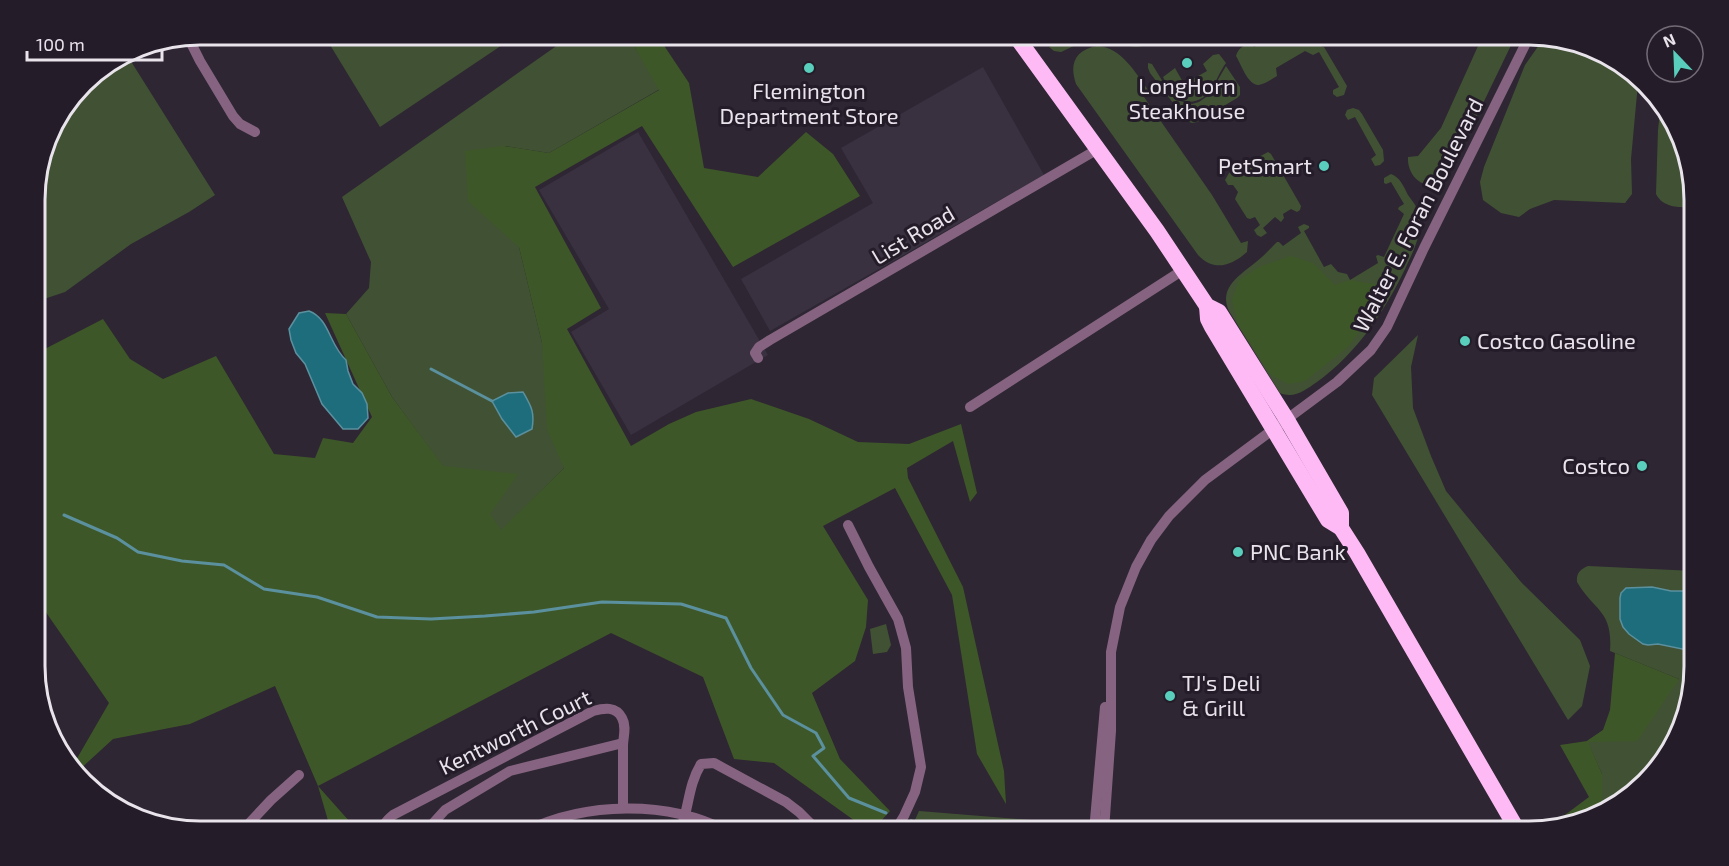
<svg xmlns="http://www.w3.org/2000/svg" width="1729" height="866" viewBox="0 0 1729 866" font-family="'Exo 2',sans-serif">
	<rect width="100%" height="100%" fill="#2e2633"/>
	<g fill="#393140">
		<path d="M983 67 1044 175 770 331 741 279 873 203 841 148Z"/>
		<path d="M638 132 768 355 631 435 571 332 609 309 539 190Z"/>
	</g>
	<g fill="#415234">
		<path d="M324 35H517L380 127Z"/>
		<path d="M572 35H628L660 89 549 153 505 146 519 247 542 343 564 468 501 531 443 467 392 397 346 314 369 288 371 262 342 197Z"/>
		<path d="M1078 35H1097L1061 52 1054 51 1049 47Z"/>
		<path d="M1108 35H1159L1156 37 1155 41C1141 51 1120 47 1108 35Z"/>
		<path d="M1276 35H1314L1321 46 1324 47 1347 86 1344 95 1337 97 1333 94V90L1339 87 1319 52 1313 55 1305 51 1276 68 1277 76C1272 79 1265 84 1259 85 1248 86 1241 64 1236 56 1238 48 1244 46 1250 42L1254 47Z"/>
		<path d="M1483 35H1516L1446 180C1442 182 1436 185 1431 185 1416 185 1407 170 1408 157L1418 156 1441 128Z"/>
		<path d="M1544 38 1602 51 1638 83 1631 159 1632 194 1625 203 1554 200 1530 209 1519 217 1501 213 1483 200 1480 182 1484 167 1525 65Z"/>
		<path d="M1097 46C1122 47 1135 73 1149 91L1144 97 1212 195 1241 243 1248 241 1247 252C1231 266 1214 272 1198 255L1076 84C1069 64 1075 50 1097 46Z"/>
		<path d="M1219 54 1226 63C1220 71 1217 80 1212 88 1203 103 1184 107 1172 93 1168 88 1166 82 1163 77L1175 68 1184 84 1207 71 1203 64 1213 55Z"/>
		<path d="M127 55 215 195 189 212 131 244 65 292 35 302V189L41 167 65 124 87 91 101 73Z"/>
		<path d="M1148 63 1152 64 1169 92 1180 101 1192 104 1199 102 1209 95 1226 66 1240 87V95L1237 98 1197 122 1192 123 1187 121 1150 73 1148 68Z"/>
		<path d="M1661 103 1666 108 1693 179V208C1679 207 1663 208 1656 194L1658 130Z"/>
		<path d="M1353 108 1359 110 1362 114 1383 150 1384 161 1380 165 1375 166 1371 159 1376 155 1355 117 1348 120 1345 115 1347 110Z"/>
		<path d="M1268 152 1271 154 1301 206 1300 210 1297 212 1291 209 1283 214 1284 218 1281 222 1275 217 1263 228 1267 233 1261 237 1257 235 1254 230 1260 225 1255 217 1250 219 1247 218 1235 199 1238 192 1233 185H1228L1225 180 1229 173Z"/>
		<path d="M1391 174C1400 177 1404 187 1408 195 1413 202 1420 210 1420 219 1421 236 1413 252 1406 267 1385 311 1357 353 1317 382 1305 390 1295 399 1280 393L1229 311C1218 288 1240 275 1256 262 1264 256 1270 249 1277 242H1279L1283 246 1301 233 1298 227 1304 224 1309 226V228L1304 231 1324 267 1331 264 1338 272 1347 274 1350 280 1378 263 1376 256 1378 255 1384 257 1404 214 1398 209 1399 207 1404 204 1391 182 1386 184 1384 183V178Z"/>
		<path d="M1418 335 1411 367 1413 408 1431 456 1446 491 1521 582 1580 640 1590 666 1582 706 1568 720 1372 395 1374 378Z"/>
		<path d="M1588 566 1694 571V666L1678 739 1621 803 1605 809 1602 802V774L1587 741 1679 679 1610 651C1613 610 1594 611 1577 582 1576 573 1581 569 1588 566Z"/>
		<path d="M886 624 891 645 887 652 873 654 870 629Z"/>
		<path d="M919 811 1069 823V831H910Z"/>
	</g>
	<g fill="#3e5728">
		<path d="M628 35H657L689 83 704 168 758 177 806 132 833 154 860 196 733 267 642 126 535 187 601 308 567 329 631 446 669 424 696 412 751 399 809 419 858 442 909 444 961 424 977 493 970 502 953 441 907 468 908 478 963 587 1004 771 1006 804 977 754 952 595 895 488 823 526 868 600 866 627 855 661 812 693 840 759 890 811 872 831H869L774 763 734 759 703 677 611 633 318 786 358 831H331L318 786 275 686 190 724 113 739 77 772 72 767 109 703 36 598 35 354 103 319 130 359 163 379 216 356 274 454 315 458 323 438 353 443 372 417 325 313 346 314 392 397 443 466 518 474 490 514 501 530 564 468 547 429 542 343 519 247 468 201 465 151 504 146 549 153 659 90Z"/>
		<path d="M1291 256 1313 263 1335 285 1350 280 1379 285 1382 298 1349 346 1305 381 1288 384 1270 374 1238 325 1232 300 1239 280 1259 267Z"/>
		<path d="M1615 653 1679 679 1637 741 1588 742 1602 774V801L1605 809 1546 829 1589 797 1560 745 1587 741 1603 730 1610 710Z"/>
	</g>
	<g fill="#1e6d7d" stroke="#5b909e" stroke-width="1.5">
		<path d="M309 311C330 319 329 345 346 360L348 371 353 384 362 393 367 404 368 418 358 429H343L322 404 305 364 296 353 291 340 289 329 299 313Z"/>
		<path d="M523 392C531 406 535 412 532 429L516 437 502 419 492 401 508 393Z"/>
		<path d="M1652 587 1671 591H1690C1696 601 1693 640 1687 650L1658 644 1648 645 1643 644 1629 634 1623 627 1620 619V598L1621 593 1626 588Z"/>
	</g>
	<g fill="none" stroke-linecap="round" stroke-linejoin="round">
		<g stroke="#5b909e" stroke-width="3">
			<path d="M431 369 492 401"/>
			<path d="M64 515 117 538 138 552 182 561 224 565 264 589 317 597 377 617 431 619 485 616 534 612 602 602 681 604 726 618 751 668 783 715 816 733 824 748 813 756 849 798 886 813"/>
			<path d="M911 821 938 831"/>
		</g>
		<g stroke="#866481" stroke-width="10">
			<path d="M188 37 200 61 233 116 240 124 255 132"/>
			<path d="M758 358 755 353 759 347 770 340 1098 149"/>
			<path d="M970 407 1183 270"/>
			<path d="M848 525 869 567 898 619 906 648 908 687 921 767 915 792 904 816 895 831"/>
			<path d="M242 831 271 800 299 775"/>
			<path d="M384 831C383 824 387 820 393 815L593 711C604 708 616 706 622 718 627 727 623 737 623 746 623 767 623 788 623 808"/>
			<path d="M426 831 445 810 510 771 623 743"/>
			<path d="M526 831C586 802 667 800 727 831"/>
			<path d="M680 831C689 809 688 785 701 764L714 763 786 802 799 812 818 831"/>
			<path d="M1094 831 1105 707"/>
			<path d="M1104 831 1111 731V652L1120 607 1136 567 1151 540 1169 516 1205 480 1337 382 1371 350 1387 327 1424 248 1530 35"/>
		</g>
		<g stroke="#febaf5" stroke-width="16">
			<path d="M1015 35 1157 231 1207 306 1219 312 1287 420 1341 513V528"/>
			<path d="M1207 306 1208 319 1212 327 1328 520 1341 528 1357 553 1518 831"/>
		</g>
	</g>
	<g fill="#5acebc" stroke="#241d29" stroke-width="2">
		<circle cx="1187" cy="63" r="6"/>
		<circle cx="809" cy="68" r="6"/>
		<circle cx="1324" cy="166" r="6"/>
		<circle cx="1465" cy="341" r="6"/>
		<circle cx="1642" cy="466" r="6"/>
		<circle cx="1238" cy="552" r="6"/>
		<circle cx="1170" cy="696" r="6"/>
	</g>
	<g text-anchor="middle" stroke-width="6" stroke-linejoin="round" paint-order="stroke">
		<g font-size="22" fill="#e9e3ec" stroke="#241d29" text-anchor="start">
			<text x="1187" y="94" text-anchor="middle">LongHorn<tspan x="1187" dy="25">Steakhouse</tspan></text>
			<text x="809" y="99" text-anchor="middle">Flemington<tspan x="809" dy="25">Department Store</tspan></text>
			<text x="1312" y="174" text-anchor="end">PetSmart</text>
			<text x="1477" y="349">Costco Gasoline</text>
			<text x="1630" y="474" text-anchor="end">Costco</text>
			<text x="1250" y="560">PNC Bank</text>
			<text x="1182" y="691">TJ's Deli<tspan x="1182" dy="25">&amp; Grill</tspan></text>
		</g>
		<g font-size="22" fill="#e9e3ec" stroke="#241d29">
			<text transform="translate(1418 215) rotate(-63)" y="8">Walter E. Foran Boulevard</text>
			<text transform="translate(913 235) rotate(-31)" y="8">List Road</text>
			<text transform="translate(515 732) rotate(-26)" y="8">Kentworth Court</text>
		</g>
	</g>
	<path d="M0 0H1729V866H0ZM200 45H1529A155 155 0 0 1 1684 200V666A155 155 0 0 1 1529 821H200A155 155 0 0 1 45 666V200A155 155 0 0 1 200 45Z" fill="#241d29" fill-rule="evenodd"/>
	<path fill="none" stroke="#e9e3ec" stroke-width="3" d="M200 45H1529A155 155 0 0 1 1684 200V666A155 155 0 0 1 1529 821H200A155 155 0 0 1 45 666V200A155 155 0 0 1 200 45Z"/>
	<g transform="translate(1675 54) rotate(337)"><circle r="28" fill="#241d29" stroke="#736c77" stroke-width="1.5"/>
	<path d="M0-4.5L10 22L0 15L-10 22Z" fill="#5acebc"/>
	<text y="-9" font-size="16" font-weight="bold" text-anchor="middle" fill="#e9e3ec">N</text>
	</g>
	<path d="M27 51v9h135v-9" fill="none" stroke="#e9e3ec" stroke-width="3"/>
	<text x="36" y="51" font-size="18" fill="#e9e3ec" stroke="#241d29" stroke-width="4.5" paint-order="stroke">100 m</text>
</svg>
